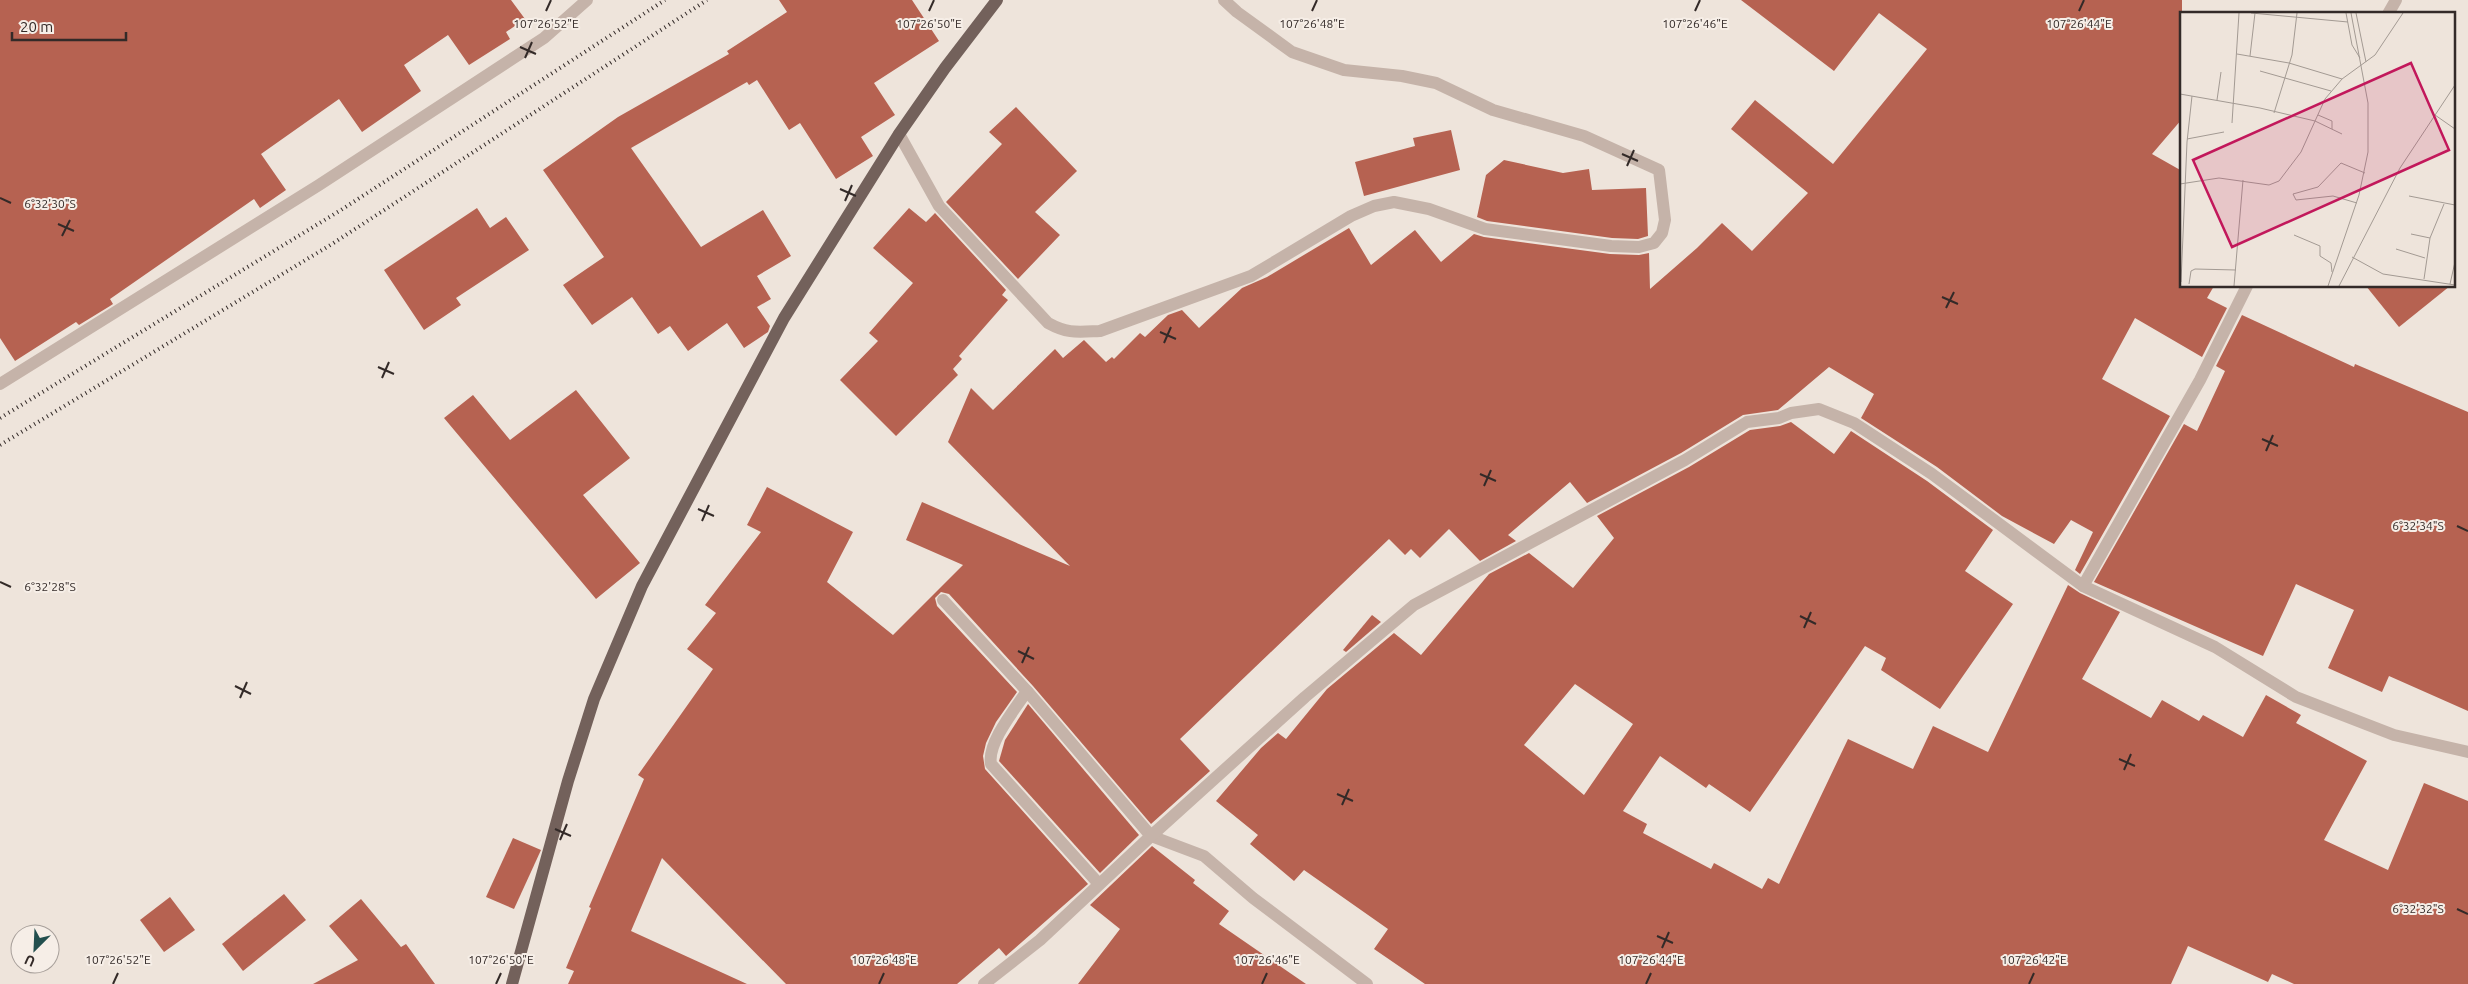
<svg xmlns="http://www.w3.org/2000/svg" width="2468" height="984" viewBox="0 0 2468 984" font-family="Ubuntu,sans-serif">
	<rect width="100%" height="100%" fill="#eee4db"/>
	<g fill="#b66251" fill-rule="evenodd">
		<path d="M0 0H511L525 19 506 32 510 39 469 65 448 35 404 65 421 91 362 132 339 99 261 154 286 190 260 208 254 199 110 299 113 304 110 306 79 325 76 322 15 361 0 338Z"/>
		<path d="M779 0H912L939 41 874 83 895 115 861 137 873 156 836 179 800 123 789 130 757 80 749 85 747 82 631 148 701 247 763 210 791 256 757 276 771 299 757 307 770 326 768 332 744 348 727 323 688 351 670 326 658 334 632 297 592 325 563 285 604 257 543 170 618 117 729 54 727 51 787 12Z"/>
		<path d="M1741 0H2182V119L2152 154 2182 171V286H2214L2207 298 2227 308 2202 357 2135 318 2102 379 2170 416 2080 574 2075 570 2093 532 2071 520 2054 544 2002 516 1937 467 1861 418 1874 394 1829 367 1778 410 1743 415 1681 453 1587 503 1570 482 1508 535 1516 541 1480 561 1449 529 1420 558 1411 549 1405 555 1389 539 1180 739 1210 771 1151 824 1033 686 949 594 941 592 935 598 937 606 1017 692 996 722 986 743 983 756 985 769 1088 884 1006 956 999 948 957 984H786L662 858 631 931 747 984H568L574 971 566 968 591 908 589 907 644 779 638 775 713 669 687 649 716 613 705 605 761 532 747 525 767 487 853 532 827 582 893 635 963 565 906 540 922 502 1070 566 948 442 971 388 993 410 1055 349 1063 358 1084 340 1106 362 1112 357 1114 359 1140 333 1145 337 1168 315 1182 310 1199 328 1242 288 1267 277 1349 228 1371 265 1415 230 1441 262 1474 234 1484 237 1610 254 1639 255 1649 253 1650 289 1697 248 1722 223 1752 251 1808 193 1731 129 1755 100 1833 164 1927 49 1879 13 1834 71Z"/>
		<path d="M1016 107 1077 171 1035 212 1060 235 1018 279 946 202 1002 144 989 132Z"/>
		<path d="M1451 130 1460 170 1364 196 1355 162 1415 146 1413 138Z"/>
		<path d="M1504 160 1563 173 1589 169 1592 190 1646 188 1648 236 1638 239 1612 238 1487 221 1477 217 1486 175Z"/>
		<path d="M477 208 490 228 506 217 529 250 456 298 461 305 424 330 384 270Z"/>
		<path d="M909 208 926 222 935 213 1006 290 1002 295 1008 300 959 356 962 359 953 369 958 375 896 436 840 380 878 341 869 333 913 283 873 248Z"/>
		<path d="M2366 286H2450L2399 327Z"/>
		<path d="M2242 315 2354 367 2355 364 2468 412V711L2389 676 2382 692 2328 668 2354 610 2296 584 2263 656 2094 582 2184 424 2197 431 2225 371 2216 366Z"/>
		<path d="M576 390 630 458 583 495 640 563 596 599 444 418 473 395 510 440Z"/>
		<path d="M1791 422 1834 454 1851 431 1927 481 1993 530 1965 571 2013 604 1940 709 1881 670 1886 658 1865 646 1750 812 1709 784 1706 788 1660 756 1623 811 1647 824 1643 833 1711 869 1714 863 1762 889 1768 878 1779 884 1848 739 1913 769 1933 726 1988 752 2068 585 2080 593 2120 612 2082 679 2151 718 2162 700 2199 721 2203 715 2243 737 2266 695 2301 715 2296 723 2367 761 2324 840 2388 870 2424 783 2468 801V984H2294L2272 974 2268 982 2188 946 2171 984H1425L1374 949 1388 929 1304 870 1294 881 1250 844 1258 835 1216 801 1261 748 1278 733 1286 739 1327 689 1394 633 1421 655 1489 574 1529 553 1573 588 1614 538 1597 516 1689 467 1750 430 1780 426ZM1575 684 1633 724 1584 795 1524 745Z"/>
		<path d="M1372 615 1381 622 1346 652 1343 650Z"/>
		<path d="M1028 704 1139 835 1100 873 999 761 1005 740Z"/>
		<path d="M513 838 541 850 514 909 486 897Z"/>
		<path d="M1152 846 1195 880 1193 883 1229 911 1219 924 1306 984H1078L1120 929 1090 905Z"/>
		<path d="M284 894 306 920 243 971 222 944Z"/>
		<path d="M170 897 195 930 164 952 140 920Z"/>
		<path d="M361 899 401 947 406 944 435 984H313L358 960 329 926Z"/>
	</g>
	<g fill="none" stroke-linecap="round" stroke-linejoin="round">
		<g stroke="#c5b3a9" stroke-width="12">
			<path d="M2388 14 2396 0"/>
			<path d="M899 134 939 206 1048 323C1068 334 1077 332 1100 331L1251 276 1351 216 1374 206 1394 202 1429 209 1485 229 1611 246 1639 247 1654 243 1662 233 1665 220 1659 170 1584 136 1493 110 1436 83 1402 76 1344 70 1292 52 1237 12 1224 0"/>
			<path d="M0 384 319 185 544 38 587 0"/>
			<path d="M2083 586 2200 380 2247 286"/>
			<path d="M943 600 1027 691 1151 836 1204 856 1253 898 1367 984"/>
			<path d="M1027 691C1015 709 987 743 991 764L1099 884"/>
			<path d="M984 984 1040 940 1151 836 1305 697 1414 605 1685 460 1747 422 1779 418 1791 413 1819 409 1854 423 1932 474 2083 586 2215 647 2296 697 2394 735 2468 752"/>
		</g>
		<path stroke="#73615b" stroke-width="12" d="M512 984 568 781 594 699 642 586 784 318 899 134 945 68 997 0"/>
		<g stroke="#332a28" stroke-width="4" stroke-dasharray="1 4" stroke-linecap="butt">
			<path d="M0 418 341 210 665 0"/>
			<path d="M0 445 332 244 707 0"/>
		</g>
	</g>
	<path fill="none" stroke="#332a28" stroke-width="2" d="M546 11 551 0M929 11 934 0M1312 11 1317 0M1695 11 1700 0M2079 11 2084 0M520 47 536 54M525 58 532 42M1622 154 1638 161M1627 166 1634 150M840 189 856 196M0 198 11 203M845 201 852 185M58 224 74 231M62 236 70 220M1942 297 1958 304M1946 308 1954 292M1160 332 1176 339M1164 343 1171 327M378 367 394 374M382 378 389 362M2262 439 2278 446M2266 451 2273 435M1480 474 1496 481M1484 486 1491 470M698 509 714 516M702 521 709 505M2457 526 2468 531M0 582 11 587M1800 616 1816 624M1804 628 1811 612M1018 651 1034 659M1022 663 1029 647M235 686 251 694M240 698 247 682M2119 759 2135 766M2124 770 2131 754M1337 794 1353 801M1342 805 1349 789M555 829 571 836M560 840 567 824M2457 909 2468 914M1657 936 1673 943M1662 948 1669 932M113 984 118 973M496 984 501 973M879 984 884 973M1262 984 1267 973M1646 984 1651 973M2029 984 2034 973"/>
	<g transform="translate(2180 12)">
		<rect width="275" height="275" fill="#eee4db"/>
		<path fill="none" stroke="#a39a93" stroke-width="1" d="M71 1 168 10M166 1 172 33 180 46M176 1 186 50M57 42 109 51 162 67M70 44 75 1M80 59 151 79M0 82 80 96 135 109 162 122M37 88 41 60M94 101 112 43 117 1M138 103 152 109V117M255 103 275 117M52 111 59 1M7 127 44 120M0 172 39 166 89 173 99 169 121 140 145 87 162 67 195 43 223 1M229 184 275 193M177 191 153 184 116 188 113 182 138 175 161 151 185 161M231 222 250 226M114 223 140 234V244L151 251 152 260M216 237 245 246M172 245 203 262 275 273M244 267 250 226 264 192M1 270 7 130 12 84M9 272 11 259 15 257 56 258M270 272 275 250M54 274 63 168M148 274 179 183 188 140V91L171 1M159 274 220 156 275 73"/>
		<path fill="#c2185b" fill-opacity="0.15" stroke="#c2185b" stroke-width="2.5" d="M231 51 269 138 52 235 13 148Z"/>
		<rect width="275" height="275" fill="none" stroke="#332a28" stroke-width="2.5"/>
	</g>
	<g font-size="12" text-anchor="middle" fill="#332a28" stroke="#f6eee7" stroke-width="4" stroke-linejoin="round" paint-order="stroke">
		<text x="1312" y="28">107°26'48"E</text>
		<text x="1695" y="28">107°26'46"E</text>
		<text x="2079" y="28">107°26'44"E</text>
		<text x="546" y="28">107°26'52"E</text>
		<text x="929" y="28">107°26'50"E</text>
		<text x="50" y="208">6°32'30"S</text>
		<text x="2418" y="530">6°32'34"S</text>
		<text x="50" y="591">6°32'28"S</text>
		<text x="2418" y="913">6°32'32"S</text>
		<text x="118" y="964">107°26'52"E</text>
		<text x="501" y="964">107°26'50"E</text>
		<text x="884" y="964">107°26'48"E</text>
		<text x="1267" y="964">107°26'46"E</text>
		<text x="1651" y="964">107°26'44"E</text>
		<text x="2034" y="964">107°26'42"E</text>
	</g>
	<g transform="translate(35 949) rotate(204)"><circle r="24" fill="#f6eee7" stroke="#a8a09b"/>
	<path d="M0-4L9 19L0 12L-9 19Z" fill="#234f4e"/>
	<text y="-8" font-size="14" font-weight="bold" text-anchor="middle" fill="#332a28">U</text>
	</g>
	<path d="M12 32v8h114v-8" fill="none" stroke="#332a28" stroke-width="2.5"/>
	<text x="20" y="32" font-size="15" fill="#332a28" stroke="#f6eee7" stroke-width="4" paint-order="stroke">20 m</text>
</svg>
